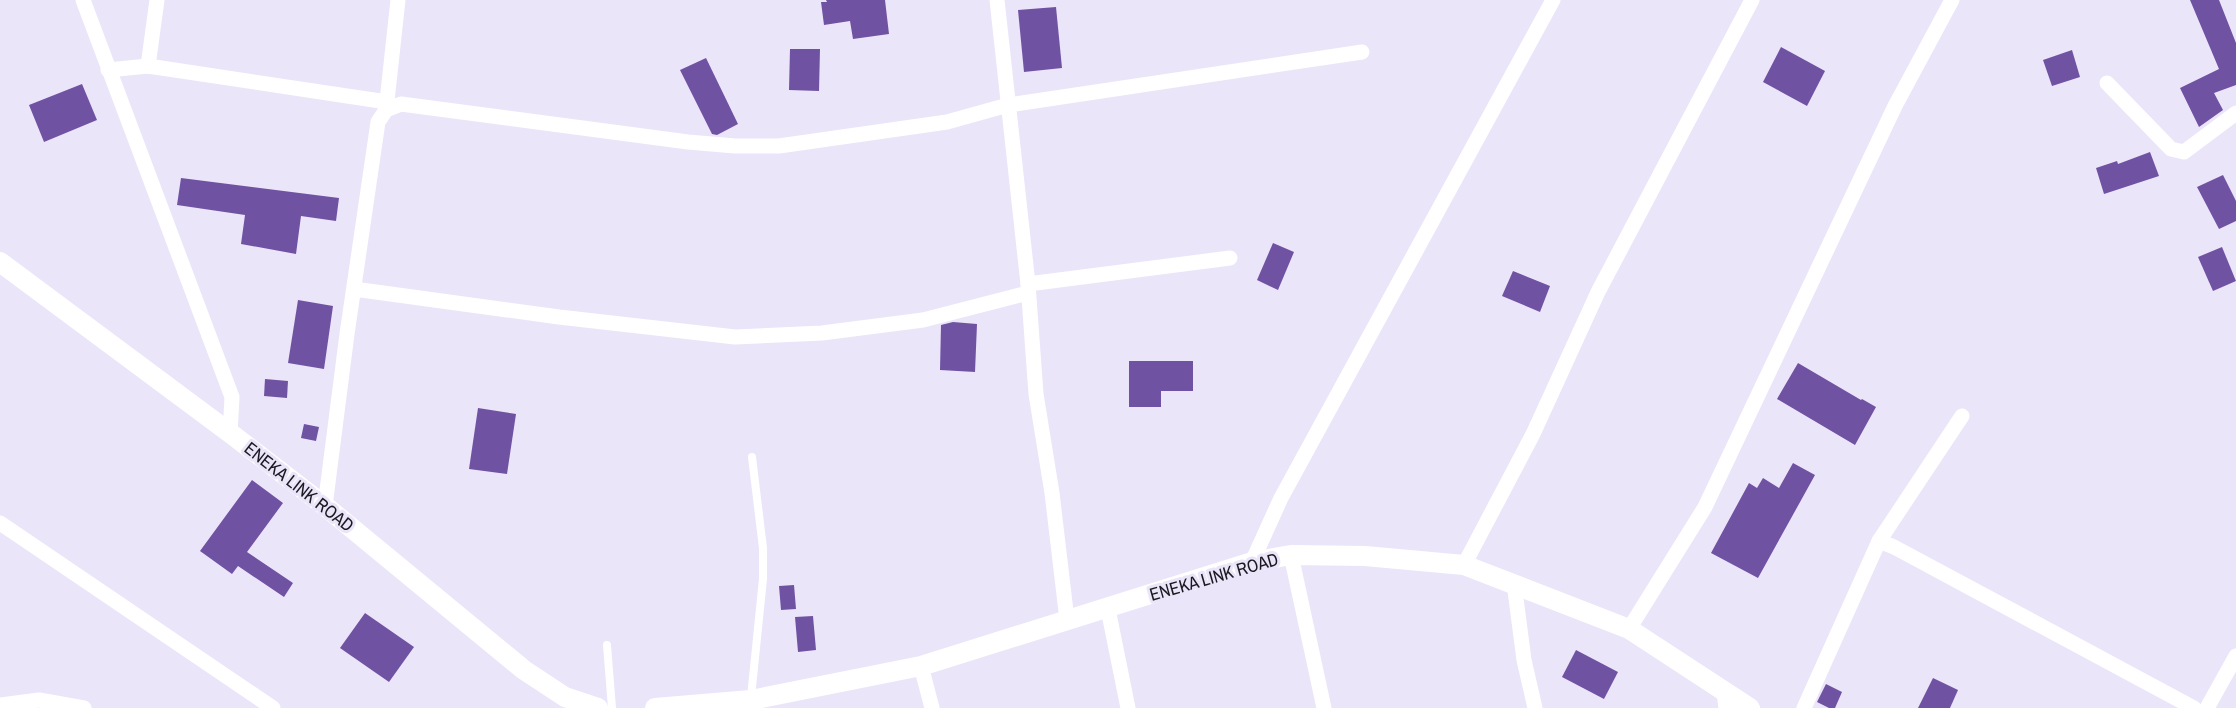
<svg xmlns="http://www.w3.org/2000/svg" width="2236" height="708" viewBox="0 0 2236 708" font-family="'Archivo Narrow',sans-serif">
	<rect width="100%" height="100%" fill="#ebe5f9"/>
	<g fill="#7052a3">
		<path d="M826 0H885L889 34 853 39 850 21 824 25 821 2H827Z"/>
		<path d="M2190 0H2219L2236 43V85L2214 93 2223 110 2199 127 2180 88 2219 69Z"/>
		<path d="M1056 7 1062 68 1024 72 1018 10Z"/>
		<path d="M1781 47 1825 71 1807 106 1763 82Z"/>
		<path d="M790 49H820L819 91 789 90Z"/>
		<path d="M2072 50 2080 77 2052 86 2043 60Z"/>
		<path d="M706 58 738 124 717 135 712 134 680 70Z"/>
		<path d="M82 84 97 120 44 142 29 105Z"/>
		<path d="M2150 152 2159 176 2104 194 2096 168 2117 161 2118 164Z"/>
		<path d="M2223 175 2236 201V221L2219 229 2197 187Z"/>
		<path d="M181 178 339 198 336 221 301 216 296 254 241 244 245 215 177 205Z"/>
		<path d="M1273 243 1294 252 1278 290 1257 280Z"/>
		<path d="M2222 247 2236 281 2213 291 2198 257Z"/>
		<path d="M1513 271 1550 286 1540 312 1502 296Z"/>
		<path d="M298 300 333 306 324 369 288 363Z"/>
		<path d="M953 322 977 324 975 372 940 370 941 325Z"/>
		<path d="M1129 361H1193V391H1161V407H1129Z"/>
		<path d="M1798 363 1861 400 1862 399 1876 407 1855 445 1777 399Z"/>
		<path d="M265 379 288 381 287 398 264 396Z"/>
		<path d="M478 408 516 414 507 474 469 469Z"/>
		<path d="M304 424 319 427 316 441 301 438Z"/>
		<path d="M1793 463 1815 475 1758 578 1711 553 1749 483 1757 488 1763 478 1779 488Z"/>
		<path d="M252 480 283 503 247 552 293 583 284 597 238 566 232 574 200 551Z"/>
		<path d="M794 585 796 609 781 610 779 586Z"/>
		<path d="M365 613 414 647 389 682 340 648Z"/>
		<path d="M813 616 816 650 798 652 795 617Z"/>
		<path d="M1576 650 1618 672 1604 699 1562 677Z"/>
		<path d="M1933 678 1958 690 1950 708H1918Z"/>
		<path d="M1826 684 1842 692 1835 708H1829L1817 702Z"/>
	</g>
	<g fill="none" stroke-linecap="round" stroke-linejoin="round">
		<g stroke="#fff" stroke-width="8">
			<path d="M607 645 612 708"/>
			<path d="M751 697 763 579V548L752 457"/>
		</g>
		<g stroke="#fff" stroke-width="15">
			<path d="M83 0 232 397 230 433"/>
			<path d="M997 0 1028 284 1036 394 1052 493 1067 620"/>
			<path d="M148 66 157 0"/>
			<path d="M108 70 148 66 387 102"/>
			<path d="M2107 83 2171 149 2184 152 2236 113"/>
			<path d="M386 110 398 0"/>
			<path d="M1028 284 1230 258"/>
			<path d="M354 289 559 317 735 337 822 333 923 320 1028 293"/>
			<path d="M325 506 347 334 378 122 386 110 401 104 688 142 735 146H779L947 122 1008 105 1362 52"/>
			<path d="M0 523 273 708"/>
			<path d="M1879 541 1894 547 2194 708"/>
			<path d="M1291 555 1324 708"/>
			<path d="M1252 562 1281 498 1553 0"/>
			<path d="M1464 565 1533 434 1598 292 1752 0"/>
			<path d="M1514 583 1524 660 1535 708"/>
			<path d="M1108 609 1128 708"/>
			<path d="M1629 629 1705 507 1895 106 1952 0"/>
			<path d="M921 666 932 708"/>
			<path d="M1724 692 1726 708"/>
			<path d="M0 705 39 700 84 708"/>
			<path d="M1804 708 1879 541 1962 416"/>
			<path d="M2207 708 2236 656"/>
		</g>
		<g stroke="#fff" stroke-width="20">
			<path d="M0 262 230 433 325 506 524 670 565 697 598 708"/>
			<path d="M655 708 751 700 921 666 1252 562 1291 555 1365 556 1464 565 1629 629 1750 708"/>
		</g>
	</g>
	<g text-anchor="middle" stroke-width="6" stroke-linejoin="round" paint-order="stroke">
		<g font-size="18" fill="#1b1920" stroke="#ebe5f9">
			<text transform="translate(299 487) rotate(38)" y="6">ENEKA LINK ROAD</text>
			<text transform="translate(1214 577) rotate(-16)" y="6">ENEKA LINK ROAD</text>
		</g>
	</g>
</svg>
